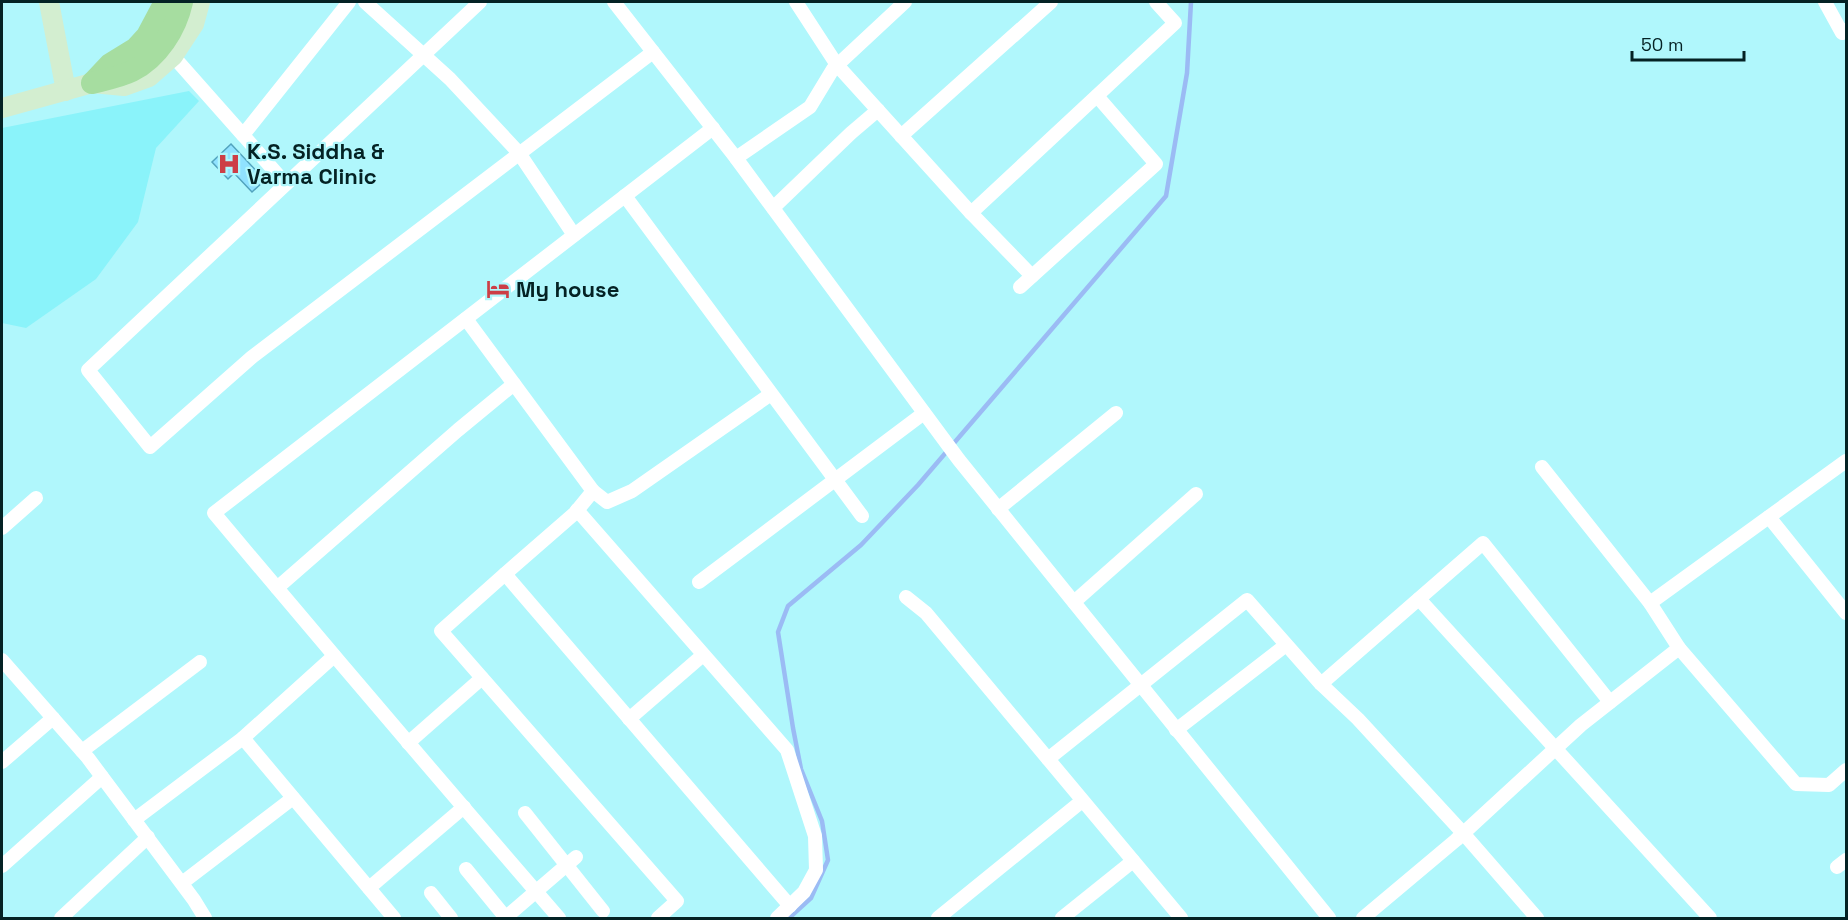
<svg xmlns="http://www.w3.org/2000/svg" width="1848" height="920" viewBox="0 0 1848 920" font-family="'Space Grotesk',sans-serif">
	<rect width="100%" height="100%" fill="#b0f7fc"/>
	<path fill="#8af3fa" d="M189 91 199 101 156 148 138 222 96 279 26 328 2 323V128Z"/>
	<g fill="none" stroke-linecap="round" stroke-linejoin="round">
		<path stroke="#9bbbf4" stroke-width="4.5" d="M789 918 811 898 828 860 822 821 801 769 793 728 778 632 788 606 861 545 918 485 1166 196 1187 73 1191 2"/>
	</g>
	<path fill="#90e2ff" stroke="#52a3bd" stroke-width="1.5" d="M231 144 265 180 252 192 234 173 228 179 212 162Z"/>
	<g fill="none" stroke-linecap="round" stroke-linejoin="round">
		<g stroke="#fff" stroke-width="14">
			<path d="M365 2 450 79 519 153 574 235"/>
			<path d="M480 2 88 370 150 447 252 357 653 52"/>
			<path d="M614 2 736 158 959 460 1329 918"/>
			<path d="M796 2 837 65 971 213 1175 23 1156 2"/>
			<path d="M1825 2 1842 33 1846 30"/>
			<path d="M173 56 243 135 349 2"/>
			<path d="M243 135 286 184"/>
			<path d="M901 136 1051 2"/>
			<path d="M736 158 810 107 833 69 905 2"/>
			<path d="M625 196 862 516"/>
			<path d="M773 208 851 133 878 110"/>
			<path d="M971 213 1032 276"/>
			<path d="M1020 287 1156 164 1097 96"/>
			<path d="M466 319 593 491 575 513 505 574 790 906"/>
			<path d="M1542 467 1650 603 1679 648 1796 784 1829 785 1846 770"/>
			<path d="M593 491 607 502 632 491 771 394"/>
			<path d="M998 509 1116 413"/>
			<path d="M577 510 787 750 815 836 816 870 804 892 777 918"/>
			<path d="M1769 517 1846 613"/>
			<path d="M2 528 36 498"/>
			<path d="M505 574 441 631 677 901 658 918"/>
			<path d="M699 582 924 413"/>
			<path d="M277 588 458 430 514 384"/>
			<path d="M906 597 926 613 1181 918"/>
			<path d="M1419 599 1710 918"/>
			<path d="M1074 602 1196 494"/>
			<path d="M1650 603 1846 461"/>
			<path d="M2 660 88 758 194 900 205 918"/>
			<path d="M1321 684 1483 543 1610 702"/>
			<path d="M629 719 703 655"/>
			<path d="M1176 730 1286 645"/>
			<path d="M243 738 334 656"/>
			<path d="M408 743 482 678"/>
			<path d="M82 751 200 662"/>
			<path d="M1048 759 1247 600 1321 684 1358 719 1463 833 1537 918"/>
			<path d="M2 762 53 718"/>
			<path d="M525 813 603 911"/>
			<path d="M134 820 243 738 394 918"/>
			<path d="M2 866 102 777"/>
			<path d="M1837 867 1846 860"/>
			<path d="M466 869 506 918"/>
			<path d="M182 883 293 798"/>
			<path d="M369 888 464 807"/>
			<path d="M431 893 451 918"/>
			<path d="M61 918 148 837"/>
			<path d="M505 918 576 857"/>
			<path d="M559 918C443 784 328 649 214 513L713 128"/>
			<path d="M938 918 1082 801"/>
			<path d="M1062 918 1133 861"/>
			<path d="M1363 918 1456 840 1581 725 1679 648"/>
		</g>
		<g stroke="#d3eed0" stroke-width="20">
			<path d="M49 2 66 91"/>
			<path d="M2 108 92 83 124 86 149 77 173 56 194 24 200 2"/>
		</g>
		<g stroke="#a6dda0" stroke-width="22">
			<path d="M94 81 110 64 136 48 147 36 165 2"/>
			<path d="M92 83C104 80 120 77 132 71 158 58 176 29 182 2"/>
		</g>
	</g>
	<defs>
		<g id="hospital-bare" transform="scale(1.8)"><path d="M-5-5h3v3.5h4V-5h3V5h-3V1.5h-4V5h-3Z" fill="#cd3e46" stroke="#b0f7fc" stroke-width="2.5" paint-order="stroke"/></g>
		<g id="hotel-bare" transform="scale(1.8)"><path d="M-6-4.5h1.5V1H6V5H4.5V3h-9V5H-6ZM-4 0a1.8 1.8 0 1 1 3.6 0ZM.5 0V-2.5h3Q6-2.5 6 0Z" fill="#cd3e46" stroke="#b0f7fc" stroke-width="2.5" paint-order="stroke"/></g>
	</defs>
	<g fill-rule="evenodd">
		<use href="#hospital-bare" x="229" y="164"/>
		<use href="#hotel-bare" x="498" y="289"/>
	</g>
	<g text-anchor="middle" stroke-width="4.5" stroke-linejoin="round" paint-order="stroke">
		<g font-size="22" font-weight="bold" fill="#042224" stroke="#b0f7fc" text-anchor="start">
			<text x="247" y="159">K.S. Siddha &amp;<tspan x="247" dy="25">Varma Clinic</tspan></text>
			<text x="516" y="297">My house</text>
		</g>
	</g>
	<rect width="1848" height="920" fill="none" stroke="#042224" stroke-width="6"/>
	<path d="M1632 51v9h112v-9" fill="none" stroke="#042224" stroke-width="3"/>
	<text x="1641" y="51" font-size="18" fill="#042224" stroke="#b0f7fc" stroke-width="4.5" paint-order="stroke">50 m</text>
</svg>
